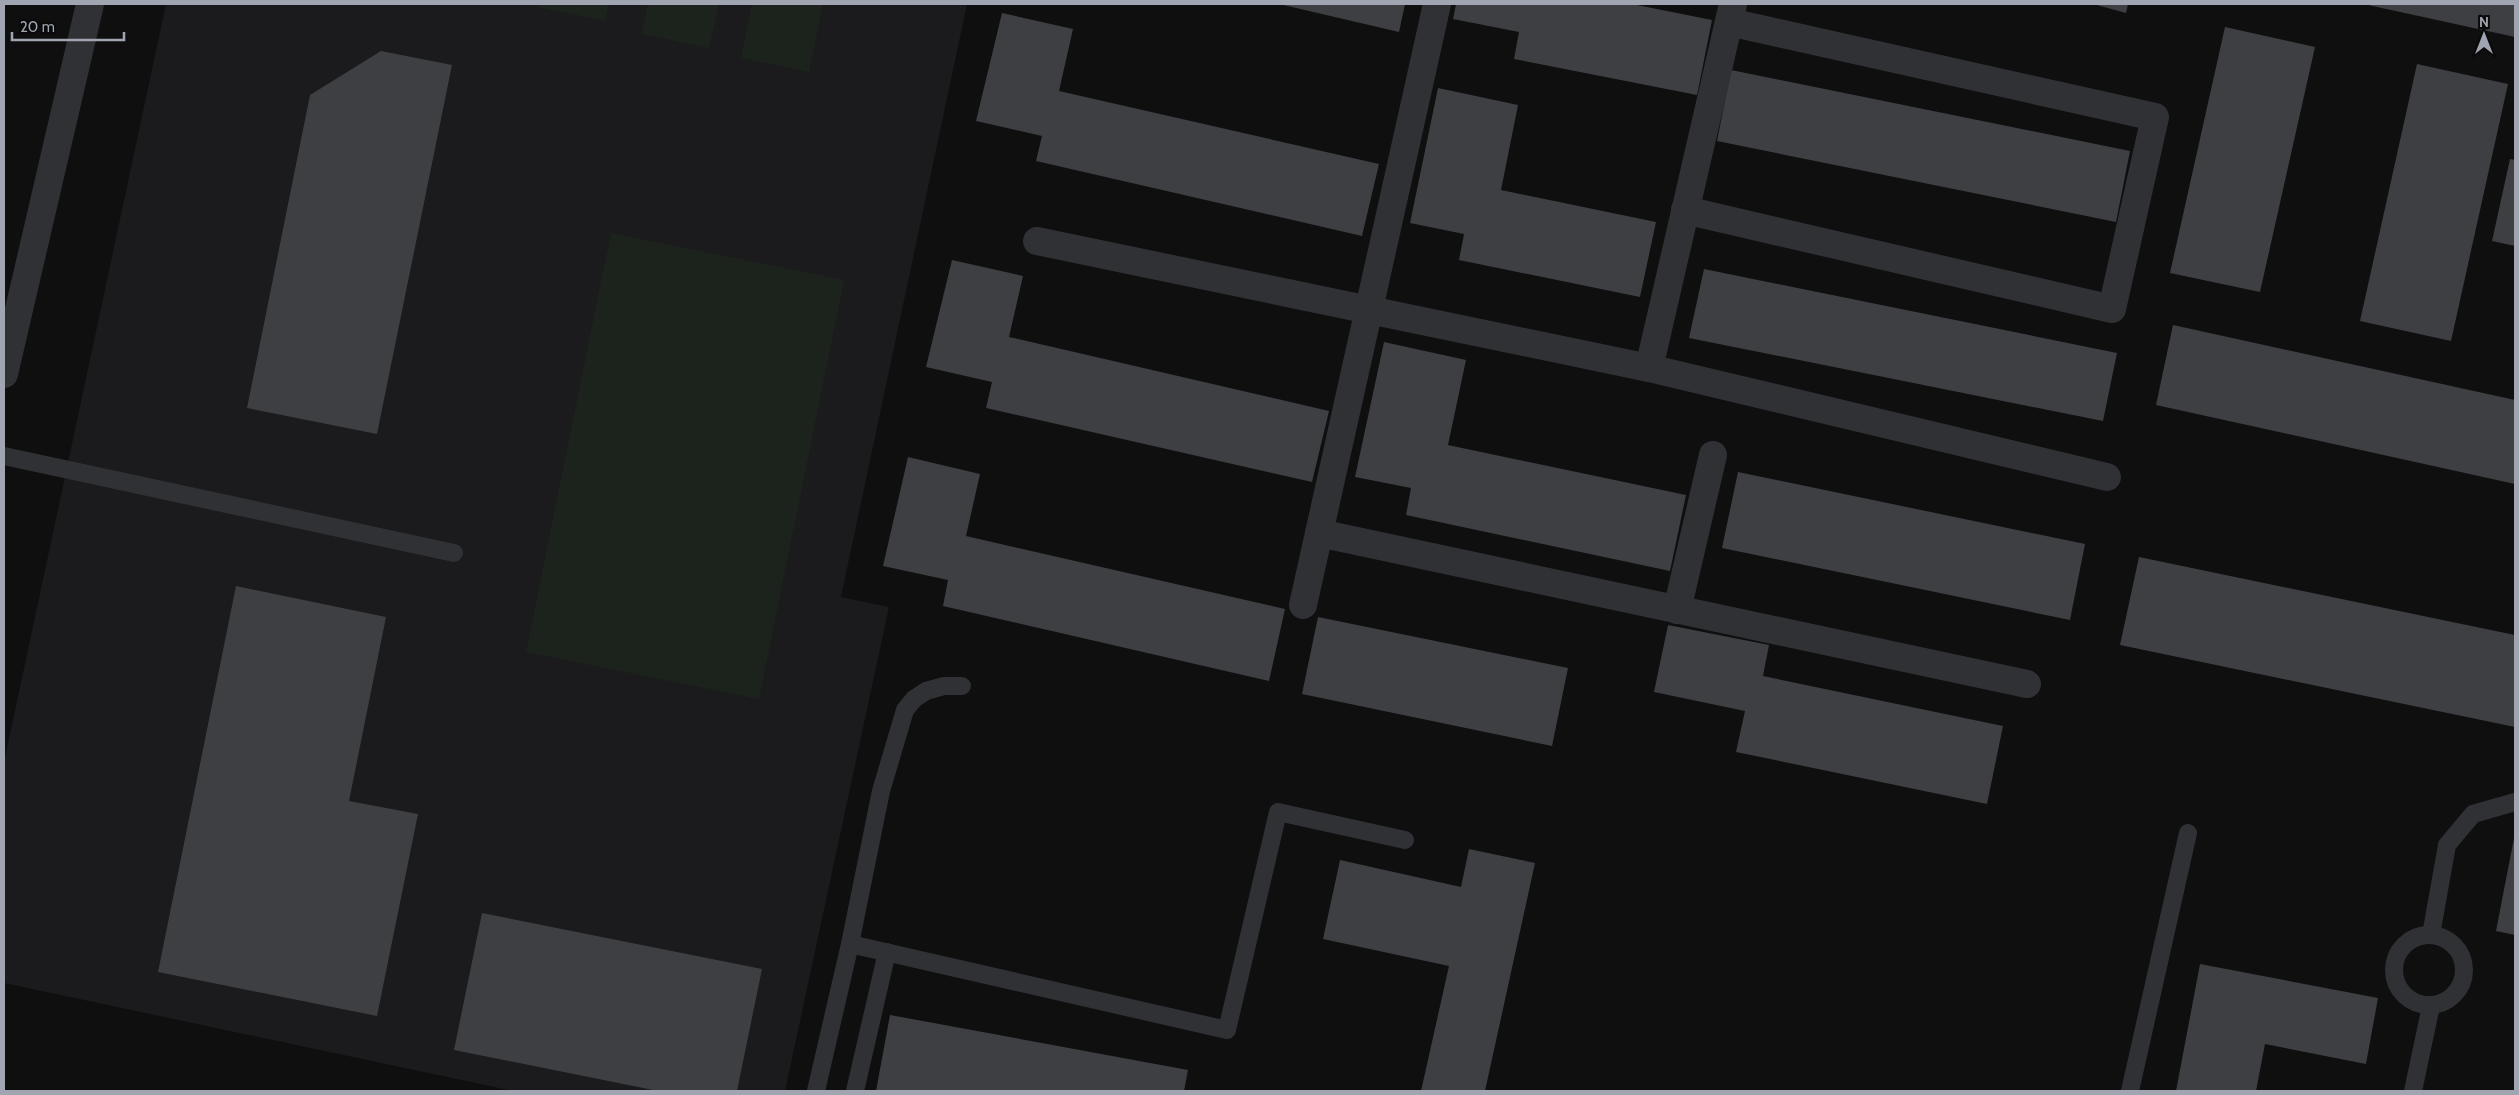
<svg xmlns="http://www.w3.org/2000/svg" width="2519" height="1095" viewBox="0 0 2519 1095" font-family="Cabin,sans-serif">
	<rect width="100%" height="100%" fill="#0f0f10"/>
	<path fill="#1b1b1d" d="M166 4H967L841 597 889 607 785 1091H513L4 983V762Z"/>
	<g fill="#1c231d">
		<path d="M539 4H609L605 21 538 7Z"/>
		<path d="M648 4H719L709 48 642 34Z"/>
		<path d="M752 4H823L809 72 741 58Z"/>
		<path d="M611 233 844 280 759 699 526 652Z"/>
	</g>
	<g fill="#3e3f43">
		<path d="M1279 4H1405L1399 32Z"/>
		<path d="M1456 4H1632L1712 20 1697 95 1514 59 1519 32 1453 19Z"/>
		<path d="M2093 4H2128L2126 13Z"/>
		<path d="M2368 4H2515V37L2368 5Z"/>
		<path d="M1002 13 1073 29 1059 91 1379 164 1362 236 1036 161 1042 136 976 121Z"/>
		<path d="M2225 27 2315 47 2260 292 2170 273Z"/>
		<path d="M381 51 452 65 377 434 247 408 310 95Z"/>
		<path d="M2417 64 2508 84 2451 341 2360 321Z"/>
		<path d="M1731 70 2130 151 2116 222 1717 141Z"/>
		<path d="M1438 88 1518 105 1501 190 1656 222 1640 297 1459 260 1464 234 1410 223Z"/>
		<path d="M2510 159 2515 160V246L2492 241Z"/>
		<path d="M952 260 1023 276 1009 337 1329 411 1312 482 986 408 992 382 926 367Z"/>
		<path d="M1704 269 2117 353 2103 421 1689 338Z"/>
		<path d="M2173 325 2515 400V484L2156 405Z"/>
		<path d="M1384 342 1466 360 1448 445 1686 495 1670 571 1406 515 1411 488 1355 477Z"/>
		<path d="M908 457 980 474 966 536 1285 609 1269 681 943 606 948 580 883 566Z"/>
		<path d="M1738 472 2085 544 2070 620 1722 548Z"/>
		<path d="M2139 557 2515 635V727L2120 645Z"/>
		<path d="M236 586 386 617 349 801 418 814 377 1016 158 972Z"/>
		<path d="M1318 617 1568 668 1552 746 1302 694Z"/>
		<path d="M1668 625 1769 645 1763 676 2003 726 1987 804 1736 752 1745 711 1654 692Z"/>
		<path d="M2514 838H2515V935L2496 931Z"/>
		<path d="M1469 849 1535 863 1485 1091H1421L1449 966 1323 939 1340 860 1461 887Z"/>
		<path d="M482 913 762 969 737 1091H658L454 1050Z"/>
		<path d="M2200 964 2378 998 2366 1064 2265 1044 2256 1091H2176Z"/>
		<path d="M890 1015 1188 1070 1184 1091H876Z"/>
	</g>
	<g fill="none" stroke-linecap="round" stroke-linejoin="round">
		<g stroke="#303135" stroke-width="18">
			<path d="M4 456 454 553"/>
			<circle cx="2429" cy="970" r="35"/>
			<path d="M2431 935 2447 845 2473 814 2515 802"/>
			<path d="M850 944 1227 1030 1278 812 1405 840"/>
			<path d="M816 1091 850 944 881 791 905 710 914 699 926 691 944 686H962"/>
			<path d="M855 1091 887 952"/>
			<path d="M2130 1091 2188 833"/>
			<path d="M2413 1091 2431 1006"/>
		</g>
		<g stroke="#303135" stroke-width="28">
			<path d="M1685 210 2112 309 2155 117 1729 22"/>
			<path d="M1037 241 1649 368 2107 477"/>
			<path d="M1649 368 1733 4"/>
			<path d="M4 374 90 4"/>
			<path d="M1319 533 2027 684"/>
			<path d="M1303 605 1437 4"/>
			<path d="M1677 610 1713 455"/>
		</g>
	</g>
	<rect width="2519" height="1095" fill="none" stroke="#a0a5b1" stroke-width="10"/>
	<g transform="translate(2484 35)" stroke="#0a0a0b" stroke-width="4" paint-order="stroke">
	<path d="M0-4L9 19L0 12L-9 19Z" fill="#a0a5b1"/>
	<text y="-8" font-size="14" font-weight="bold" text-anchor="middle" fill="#a0a5b1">N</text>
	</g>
	<path d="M12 32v8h112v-8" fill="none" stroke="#a0a5b1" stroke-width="2.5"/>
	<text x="20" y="32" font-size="15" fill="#a0a5b1" stroke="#0a0a0b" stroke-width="4" paint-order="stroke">20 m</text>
</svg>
